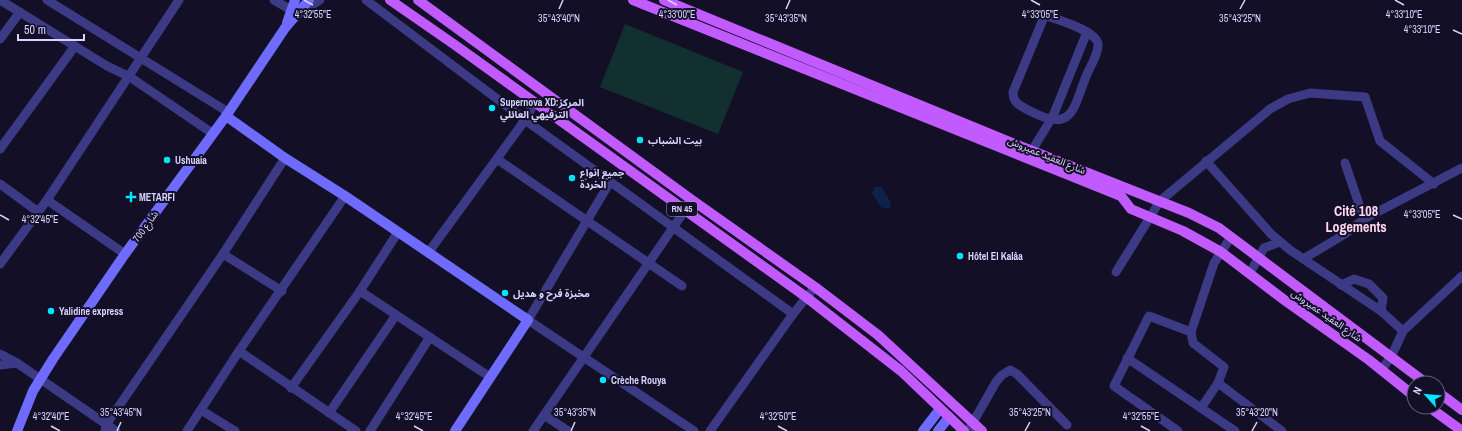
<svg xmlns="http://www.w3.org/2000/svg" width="1462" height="431" viewBox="0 0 1462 431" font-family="'Archivo Narrow','Noto Sans Arabic',sans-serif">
	<rect width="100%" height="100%" fill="#130f26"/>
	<path fill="#12302f" d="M625 24 743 72 718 134 600 87Z"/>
	<path fill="#0c2248" d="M875 187H881C885 191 887 197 891 202L890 207 886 209 881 207 872 193Z"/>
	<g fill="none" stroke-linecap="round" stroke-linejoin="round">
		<g stroke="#3d3a85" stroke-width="9">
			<path d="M0 0 107 66 130 77 212 133"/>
			<path d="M47 0 228 112"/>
			<path d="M274 0 298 14 320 0"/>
			<path d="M366 0 525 120 793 314"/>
			<path d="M1048 16C1060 21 1094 30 1098 43 1099 53 1091 65 1087 74 1073 108 1074 134 1030 111 1021 106 1013 104 1013 92L1044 17Z"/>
			<path d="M0 39 20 12"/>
			<path d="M0 149 75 46"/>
			<path d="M1028 157 1053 116 1087 32"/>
			<path d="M497 159 682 286"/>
			<path d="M1206 161 1271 234 1290 250 1381 311 1403 331"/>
			<path d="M1345 163 1364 219"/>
			<path d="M610 182 528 320 694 431"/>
			<path d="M0 184 37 211"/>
			<path d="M47 200 125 254"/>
			<path d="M428 253 525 120 535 102"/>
			<path d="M223 254 282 291"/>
			<path d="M1303 259 1345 234 1364 219 1462 168"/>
			<path d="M0 264 47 200 179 0"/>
			<path d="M1116 272 1160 201 1270 109 1288 99 1310 93 1365 97 1380 141 1434 184"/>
			<path d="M1250 273 1264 248 1280 242"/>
			<path d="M1341 285 1354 279 1369 284 1383 298 1381 311"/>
			<path d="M360 291 490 377"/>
			<path d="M1191 332 1214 263 1231 237"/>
			<path d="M239 351 345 196"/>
			<path d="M0 354 17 363 116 431"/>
			<path d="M1127 358 1235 431"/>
			<path d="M0 365 17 363"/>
			<path d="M1382 369 1391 357 1403 331 1462 276"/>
			<path d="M1218 383 1282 431"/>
			<path d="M291 388 360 291 398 232"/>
			<path d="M201 410 235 431"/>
			<path d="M329 413 396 315"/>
			<path d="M544 415 568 431"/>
			<path d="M105 431 106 425 223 254 285 158"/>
			<path d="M187 431 239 351 356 431"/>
			<path d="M370 431 430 337"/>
			<path d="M533 431 692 200"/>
			<path d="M710 431 793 314 815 287"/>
			<path d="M968 431 996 382 1002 375 1010 370 1017 374 1067 425"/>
			<path d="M1178 431 1114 386 1149 316 1191 332 1193 343 1224 367 1218 383 1201 408"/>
		</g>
		<g stroke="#6f6bff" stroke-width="10">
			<path d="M287 23 295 0"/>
			<path d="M226 116 285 158 345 196 528 320 455 431"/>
			<path d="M17 431 33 391 53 359 125 254 226 116 285 28 309 0"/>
			<path d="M923 431 940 409"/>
			<path d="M938 431 949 417"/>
		</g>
		<g stroke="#c25bff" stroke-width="10">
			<path d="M390 0 455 45 806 297 901 371 964 431"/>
			<path d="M418 0 692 200 815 287 878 335 982 431"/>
			<path d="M633 0 1121 196 1131 209 1183 231 1221 252 1287 302 1369 360 1414 396"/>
			<path d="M664 0 1017 145 1189 213 1219 228 1231 237 1426 383"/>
			<path d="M1438 392 1462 410"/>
			<path d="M1429 407 1462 431"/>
		</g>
	</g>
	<path fill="none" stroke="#d9d4ff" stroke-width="1.5" d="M304 0 313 5M668 0 677 5M1031 0 1040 5M1395 0 1404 5M559 9 563 0M786 9 790 0M1240 9 1245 0M1453 30 1462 34M0 215 9 220M1453 215 1462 219M51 426 60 431M414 426 423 431M778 426 787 431M1141 426 1150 431M117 431 121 422M571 431 575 422M1025 431 1030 422M1252 431 1257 422"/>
	<g fill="#00e5ff" stroke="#130f26" stroke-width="1.5">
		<circle cx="492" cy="108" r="4"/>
		<circle cx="640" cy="140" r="4"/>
		<circle cx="167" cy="160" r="4"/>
		<circle cx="572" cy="178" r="4"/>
		<path d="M129 191h4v4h4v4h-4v4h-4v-4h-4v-4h4z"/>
		<circle cx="960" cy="256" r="4"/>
		<circle cx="505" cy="293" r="4"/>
		<circle cx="51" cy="311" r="4"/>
		<circle cx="603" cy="380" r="4"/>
	</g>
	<g text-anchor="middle" stroke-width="4" stroke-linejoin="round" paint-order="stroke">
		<rect fill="#130f26" stroke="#9e99be" stroke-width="1" x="667" y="202" width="30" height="14" rx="3"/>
		<g font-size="9" font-weight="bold" fill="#d9d4ff">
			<text x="682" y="212">RN 45</text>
		</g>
		<g font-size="10" font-weight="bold" fill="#d9d4ff" stroke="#130f26" text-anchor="start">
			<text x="500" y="106">Supernova XD;المركز<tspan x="500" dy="12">الترفيهي العائلي</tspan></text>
			<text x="648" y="144">بيت الشباب</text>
			<text x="175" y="164">Ushuaia</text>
			<text x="580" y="176">جميع انواع<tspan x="580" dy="12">الخردة</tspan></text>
			<text x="139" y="201">METARFI</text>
			<text x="968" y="260">Hôtel El Kalâa</text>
			<text x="513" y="297">مخبزة فرح و هديل</text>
			<text x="59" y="315">Yalidine express</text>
			<text x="611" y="384">Crèche Rouya</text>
		</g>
		<g font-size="10" fill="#d9d4ff" stroke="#130f26">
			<text transform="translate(1047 155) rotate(22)" y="4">شارع العقيد عميروش</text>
			<text transform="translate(145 226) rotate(-54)" y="4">شارع 700</text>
			<text transform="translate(1327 315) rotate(35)" y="4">شارع العقيد عميروش</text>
		</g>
		<g font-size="14" font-weight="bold" fill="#ffd6f0" stroke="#130f26">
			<text x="1356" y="216">Cité 108<tspan x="1356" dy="16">Logements</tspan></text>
		</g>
	</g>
	<g font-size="10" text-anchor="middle" fill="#d9d4ff" stroke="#130f26" stroke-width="4" stroke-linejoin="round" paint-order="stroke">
		<text x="677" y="18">4°33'00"E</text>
		<text x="313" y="18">4°32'55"E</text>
		<text x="1040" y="18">4°33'05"E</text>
		<text x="1404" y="18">4°33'10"E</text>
		<text x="559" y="22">35°43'40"N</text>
		<text x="786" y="22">35°43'35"N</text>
		<text x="1240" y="22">35°43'25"N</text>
		<text x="1422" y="33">4°33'10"E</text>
		<text x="1422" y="218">4°33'05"E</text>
		<text x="40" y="223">4°32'45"E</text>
		<text x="121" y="416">35°43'45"N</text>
		<text x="575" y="416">35°43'35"N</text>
		<text x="1030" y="416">35°43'25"N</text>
		<text x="1257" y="416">35°43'20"N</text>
		<text x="51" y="420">4°32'40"E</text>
		<text x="414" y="420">4°32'45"E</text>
		<text x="778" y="420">4°32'50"E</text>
		<text x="1141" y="420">4°32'55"E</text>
	</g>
	<g transform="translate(1426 395) rotate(297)"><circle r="19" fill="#130f26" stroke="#625e7d"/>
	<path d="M0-3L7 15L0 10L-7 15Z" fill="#00e5ff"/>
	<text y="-6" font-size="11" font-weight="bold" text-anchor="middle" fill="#d9d4ff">N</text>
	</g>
	<path d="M18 34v6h66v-6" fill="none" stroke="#d9d4ff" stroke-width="2"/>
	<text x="24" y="34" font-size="12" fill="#d9d4ff" stroke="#130f26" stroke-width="3" paint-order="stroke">50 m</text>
</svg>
